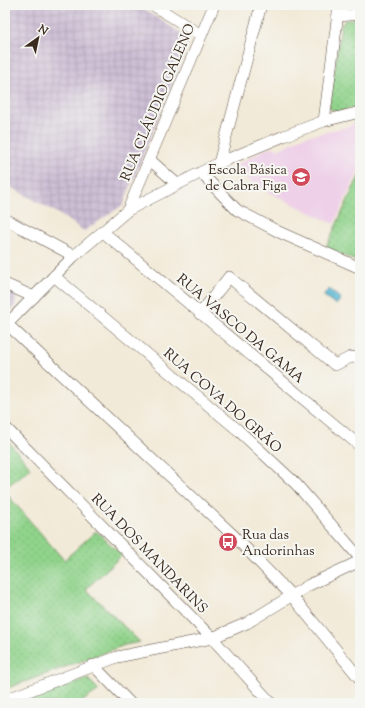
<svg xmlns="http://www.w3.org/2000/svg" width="365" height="708" viewBox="0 0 365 708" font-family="'Sorts Mill Goudy',serif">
	<defs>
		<pattern id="industrial-grid" width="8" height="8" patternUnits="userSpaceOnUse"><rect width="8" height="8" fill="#ccbed4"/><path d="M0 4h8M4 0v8" fill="none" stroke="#b0a3b6"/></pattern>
		<pattern id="grass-dots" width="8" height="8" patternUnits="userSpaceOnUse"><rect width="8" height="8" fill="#90d38b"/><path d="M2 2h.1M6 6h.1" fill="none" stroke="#7db578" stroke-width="1.8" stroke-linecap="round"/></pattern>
	</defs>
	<rect width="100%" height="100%" fill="#f6f6f2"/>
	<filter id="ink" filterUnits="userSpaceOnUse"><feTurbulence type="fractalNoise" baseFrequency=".025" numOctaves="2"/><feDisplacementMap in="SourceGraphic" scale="8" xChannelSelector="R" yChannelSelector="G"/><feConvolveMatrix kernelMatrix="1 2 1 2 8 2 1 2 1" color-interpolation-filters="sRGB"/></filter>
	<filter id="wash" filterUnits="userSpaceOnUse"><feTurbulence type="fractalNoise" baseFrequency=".012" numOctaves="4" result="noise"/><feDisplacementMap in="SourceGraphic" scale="16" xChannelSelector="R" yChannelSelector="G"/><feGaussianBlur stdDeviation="0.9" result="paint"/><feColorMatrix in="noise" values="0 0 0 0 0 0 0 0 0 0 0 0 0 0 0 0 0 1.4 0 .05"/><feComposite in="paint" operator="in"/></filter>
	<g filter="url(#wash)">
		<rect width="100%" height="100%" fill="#f2ead8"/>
		<path fill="#eed0e8" d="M360 119V168L334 224 255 186 234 166 272 146 278 150 303 137 351 126 355 120Z"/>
		<g fill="url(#industrial-grid)">
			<path d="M5 5H138L190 39 123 205 84 231 54 211 5 184Z"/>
			<path d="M5 289 15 294 16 298 15 306 5 316Z"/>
		</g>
		<g fill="url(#grass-dots)" stroke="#667e54">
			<path d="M360 18V106L338 112 329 108 341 26 345 20Z"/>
			<path d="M360 174V263L326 247Z"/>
			<path d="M5 438 31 468 5 488Z"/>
			<path d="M5 492 64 560 96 531 122 555 86 589 140 642 125 645 5 689Z"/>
			<path d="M88 679 99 690 80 703H24L82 680Z"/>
		</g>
		<path fill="#52b4d1" stroke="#466f78" d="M329 289 341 299 336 305 323 295Z"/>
	</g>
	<g filter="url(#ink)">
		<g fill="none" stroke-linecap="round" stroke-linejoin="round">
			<g stroke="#56473a" stroke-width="12">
				<g id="street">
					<path d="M153 5 201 35"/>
					<path d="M338 16 360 14"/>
					<path d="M324 121 339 5"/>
					<path d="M150 160 177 184"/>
					<path d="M219 163 261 5"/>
					<path d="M202 174 237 210 281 233 360 268"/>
					<path d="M128 210 214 5"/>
					<path d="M5 219 74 256"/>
					<path d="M103 232 360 446"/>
					<path d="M54 276 238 430 296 484 360 558"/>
					<path d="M5 284 34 297"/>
					<path d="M200 314 229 277 335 365 351 357 360 358"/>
					<path d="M7 324 234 536 291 595 360 679"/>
					<path d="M5 326 74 256 128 210 219 163 284 136 324 121 360 112"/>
					<path d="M5 427 212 638 271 703"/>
					<path d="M93 665 130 703"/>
					<path d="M5 700 117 657 212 638 247 623 309 585 360 561"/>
				</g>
			</g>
			<use href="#street" stroke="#fff" stroke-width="11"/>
		</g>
	</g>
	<defs>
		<g id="school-disc" transform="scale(1)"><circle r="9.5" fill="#d1495b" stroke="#f6f6f2"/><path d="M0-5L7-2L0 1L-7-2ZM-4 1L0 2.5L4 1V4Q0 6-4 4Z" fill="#fff"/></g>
		<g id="bus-disc" transform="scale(1)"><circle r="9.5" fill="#d1495b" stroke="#f6f6f2"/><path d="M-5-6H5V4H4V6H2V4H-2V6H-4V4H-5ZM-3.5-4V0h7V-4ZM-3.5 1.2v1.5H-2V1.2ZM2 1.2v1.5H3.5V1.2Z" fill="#fff"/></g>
	</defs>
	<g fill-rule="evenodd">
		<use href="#school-disc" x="301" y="177"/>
		<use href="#bus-disc" x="228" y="542"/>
	</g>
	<g text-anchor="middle" stroke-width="4" stroke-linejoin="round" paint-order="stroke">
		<g font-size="14" fill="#3b2a1e" stroke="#f6f6f2">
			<text transform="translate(157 102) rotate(-67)" y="5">RUA CLÁUDIO GALENO</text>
			<text transform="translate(241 328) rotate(40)" y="5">RUA VASCO DA GAMA</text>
			<text transform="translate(223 400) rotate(41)" y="5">RUA COVA DO GRÃO</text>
			<text transform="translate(150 553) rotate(46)" y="5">RUA DOS MANDARINS</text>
		</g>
		<g font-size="14" fill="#3b2a1e" stroke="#f6f6f2" text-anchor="end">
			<text x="287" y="174">Escola Básica<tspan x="287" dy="16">de Cabra Figa</tspan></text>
			<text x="242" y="539" text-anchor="start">Rua das<tspan x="242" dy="16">Andorinhas</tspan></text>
		</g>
	</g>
	<rect width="365" height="708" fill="none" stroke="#f6f6f2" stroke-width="20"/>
	<g transform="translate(38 38) rotate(33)" stroke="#f6f6f2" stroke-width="3" paint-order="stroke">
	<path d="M0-3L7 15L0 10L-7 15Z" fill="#3b2a1e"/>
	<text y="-6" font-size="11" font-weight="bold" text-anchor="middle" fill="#3b2a1e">N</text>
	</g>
</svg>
